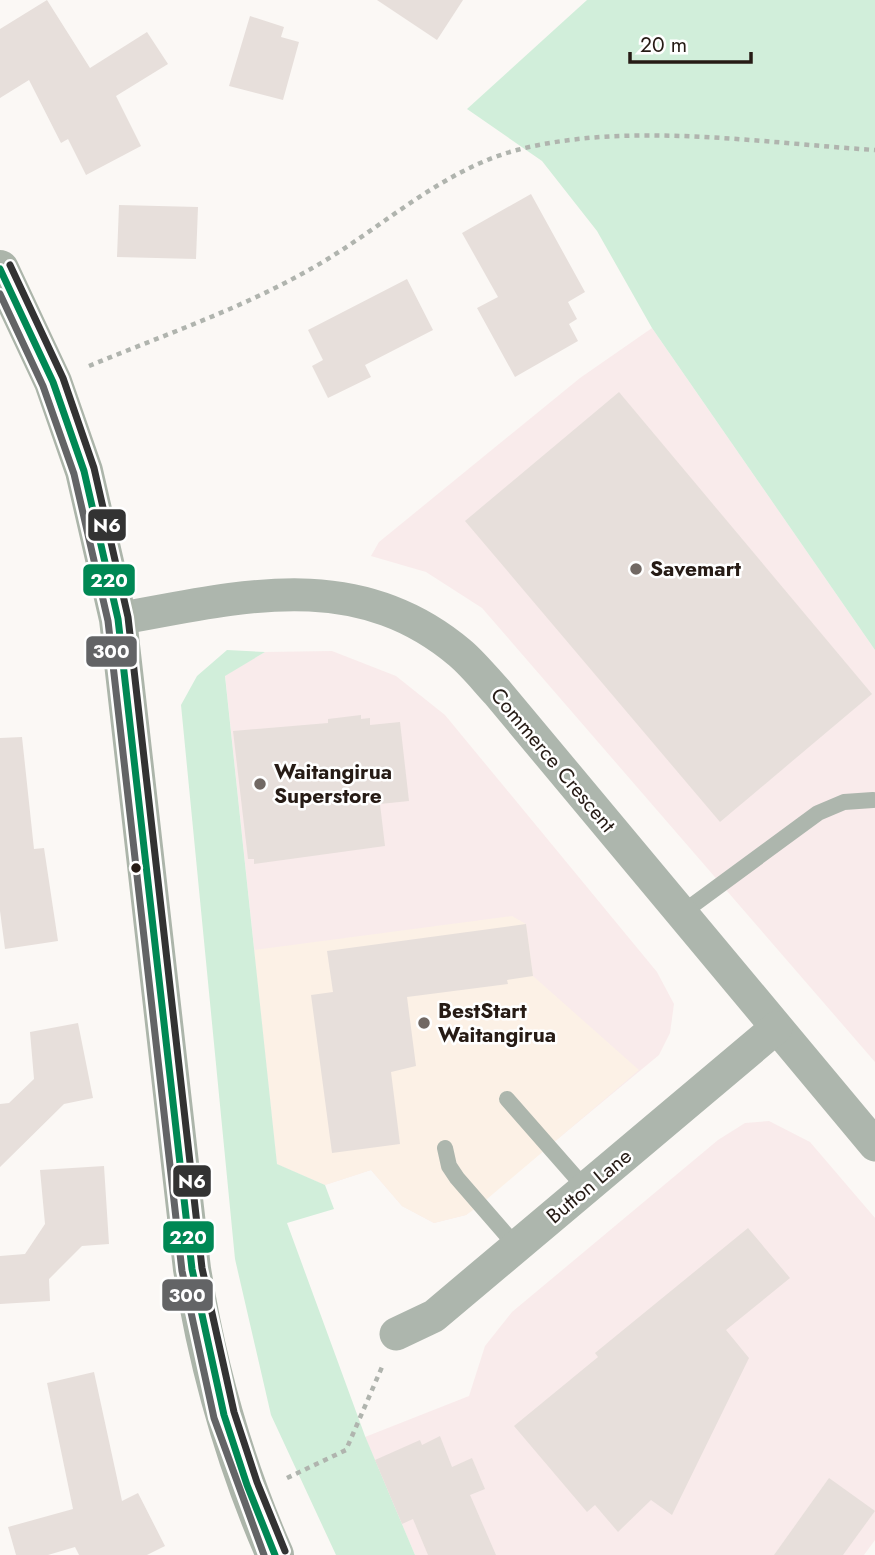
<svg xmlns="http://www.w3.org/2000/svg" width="875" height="1555" viewBox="0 0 875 1555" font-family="Jost,sans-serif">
	<rect width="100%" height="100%" fill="#fbf8f5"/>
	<g fill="#f9ebeb">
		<path d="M652 328 875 650V1062L482 608 426 572 371 556 379 542 580 378Z"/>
		<path d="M332 651 396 676 445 715 657 972 674 1004 670 1033 659 1055 466 1215 434 1223 402 1206 371 1170 325 1185 277 1164 225 675 265 652Z"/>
		<path d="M769 1121 810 1142 875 1218V1540L864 1555H415L365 1437 469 1396 485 1346 512 1312 718 1140 745 1123Z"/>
	</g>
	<path fill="#fcf1e6" d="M512 916 526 924 533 976 639 1070 480 1205 466 1215 434 1223 402 1206 371 1170 325 1185 277 1164 254 950Z"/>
	<g fill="#d1eeda">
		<path d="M587 0H875V650L652 328 597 231 542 161 467 109Z"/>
		<path d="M227 650 265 652 225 676 277 1164 325 1185 334 1209 287 1223 365 1436 415 1555H336L271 1415 235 1259 181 705 197 676Z"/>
	</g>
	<g fill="#e7dfdb">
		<path d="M47 0 90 68 147 32 168 64 116 96 141 146 86 175 68 139 61 143 29 80 0 98V29Z"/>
		<path d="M377 0H463L437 40Z"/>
		<path d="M250 16 284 27 281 37 299 42 283 100 229 86Z"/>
		<path d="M531 194 585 292 568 302 577 319 569 324 578 341 515 377 477 308 498 297 462 233Z"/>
		<path d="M119 205 198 207 196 259 117 257Z"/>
		<path d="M407 279 433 330 365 365 371 377 328 398 312 366 323 360 308 330Z"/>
		<path d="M619 392 872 694 720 822 465 521Z"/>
		<path d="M361 715V719L370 718V725L400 722 409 801 380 804 385 846 254 864V859H248L233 731 328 723V719Z"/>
		<path d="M22 737 34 849 44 848 58 941 5 949 0 911V738Z"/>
		<path d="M526 924 533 976 507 980 508 984 407 997 416 1066 391 1072 400 1144 332 1153 311 995 333 992 327 951Z"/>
		<path d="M78 1023 93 1098 64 1104 0 1167V1104L9 1103 34 1079 30 1032Z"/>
		<path d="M104 1166 109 1244 82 1246 49 1279 50 1301 0 1304V1256L25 1254 45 1224 40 1170Z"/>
		<path d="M748 1228 790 1278 726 1330 749 1358 672 1515 651 1500 618 1532 595 1505 587 1512 514 1426 598 1357 595 1353Z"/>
		<path d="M94 1372 122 1501 138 1493 165 1546 147 1555H79L75 1547 48 1555H16L8 1527 73 1509 47 1383Z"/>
		<path d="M440 1436 452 1467 472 1458 485 1489 470 1495 496 1555H428L413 1519 402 1524 375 1460 420 1440 422 1445Z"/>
		<path d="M829 1478 875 1511 843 1555H774Z"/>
	</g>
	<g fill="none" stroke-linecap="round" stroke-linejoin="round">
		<g stroke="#b0b4ae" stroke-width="4.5" stroke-dasharray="5 5" stroke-linecap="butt">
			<path d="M89 366C161 336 238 310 307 271 377 233 438 171 517 150 628 121 761 143 875 150"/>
			<path d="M287 1478 346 1450 382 1367"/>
		</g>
		<g stroke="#adb6ad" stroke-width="16">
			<path d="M682 913 818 813 844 802 873 800"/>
			<path d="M507 1099 586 1189"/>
			<path d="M445 1148 449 1166 457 1178 517 1247"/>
		</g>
		<g stroke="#adb6ad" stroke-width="33">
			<path d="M118 619C239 597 356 565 460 653 473 664 485 679 497 692L875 1145"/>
			<path d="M396 1334 434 1316 776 1028"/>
		</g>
		<path stroke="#acb5aa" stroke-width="38" d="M0 269 53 382 84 471 118 619 192 1269C208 1369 234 1462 275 1555"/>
		<g stroke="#fff" stroke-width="12">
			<path id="bus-1" d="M0 269 53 382 84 471 118 619 192 1269 224 1415 247 1485 275 1555"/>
		</g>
		<g stroke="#fff" stroke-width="12">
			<path id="bus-2" d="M0 294 43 386 74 474 108 621 182 1271 214 1418 264 1555"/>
		</g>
		<g stroke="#fff" stroke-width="12">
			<path id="bus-3" d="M10 265 63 378 94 468 128 617 202 1268 234 1412 257 1482 285 1551"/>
		</g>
		<use href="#bus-1" stroke="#008854" stroke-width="7"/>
		<use href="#bus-2" stroke="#636466" stroke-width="7"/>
		<use href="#bus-3" stroke="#333" stroke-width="7"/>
	</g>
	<g fill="#716863" stroke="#fff" stroke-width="2.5">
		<circle cx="636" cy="569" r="7"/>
		<circle cx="260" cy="784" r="7"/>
		<circle cx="424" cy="1023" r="7"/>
	</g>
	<circle fill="#261b15" stroke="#fff" stroke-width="2.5" cx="136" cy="868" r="6"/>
	<g text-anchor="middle" stroke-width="5" stroke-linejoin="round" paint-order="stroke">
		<g font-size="21" font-weight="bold" fill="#261b15" stroke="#fff" text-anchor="start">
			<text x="650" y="576">Savemart</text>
			<text x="274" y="779">Waitangirua<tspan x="274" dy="24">Superstore</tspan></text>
			<text x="438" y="1018">BestStart<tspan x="438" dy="24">Waitangirua</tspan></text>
		</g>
		<g font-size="21" fill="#261b15" stroke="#fff">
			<text transform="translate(553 760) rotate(50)" y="7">Commerce Crescent</text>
			<text transform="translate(589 1186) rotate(-40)" y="7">Button Lane</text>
		</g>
	</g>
	<g stroke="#fff" stroke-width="2.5">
		<rect x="87" y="508" width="40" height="34" rx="7" fill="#333"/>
		<rect x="82" y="563" width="54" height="34" rx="7" fill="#008854"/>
		<rect x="85" y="635" width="53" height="33" rx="7" fill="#636466"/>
		<rect x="172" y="1164" width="40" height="34" rx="7" fill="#333"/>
		<rect x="162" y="1220" width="53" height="34" rx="7" fill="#008854"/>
		<rect x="161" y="1278" width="53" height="34" rx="7" fill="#636466"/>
	</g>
	<g font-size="19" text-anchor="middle" font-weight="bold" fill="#fff">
		<text x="107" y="532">N6</text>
		<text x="109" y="587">220</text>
		<text x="111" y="658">300</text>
		<text x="192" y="1188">N6</text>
		<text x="188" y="1244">220</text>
		<text x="187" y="1302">300</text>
	</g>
	<path d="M630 52v10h121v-10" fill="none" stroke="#261b15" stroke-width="3.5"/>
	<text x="640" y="52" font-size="21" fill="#261b15" stroke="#ffffff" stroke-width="5" paint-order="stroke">20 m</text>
</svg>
